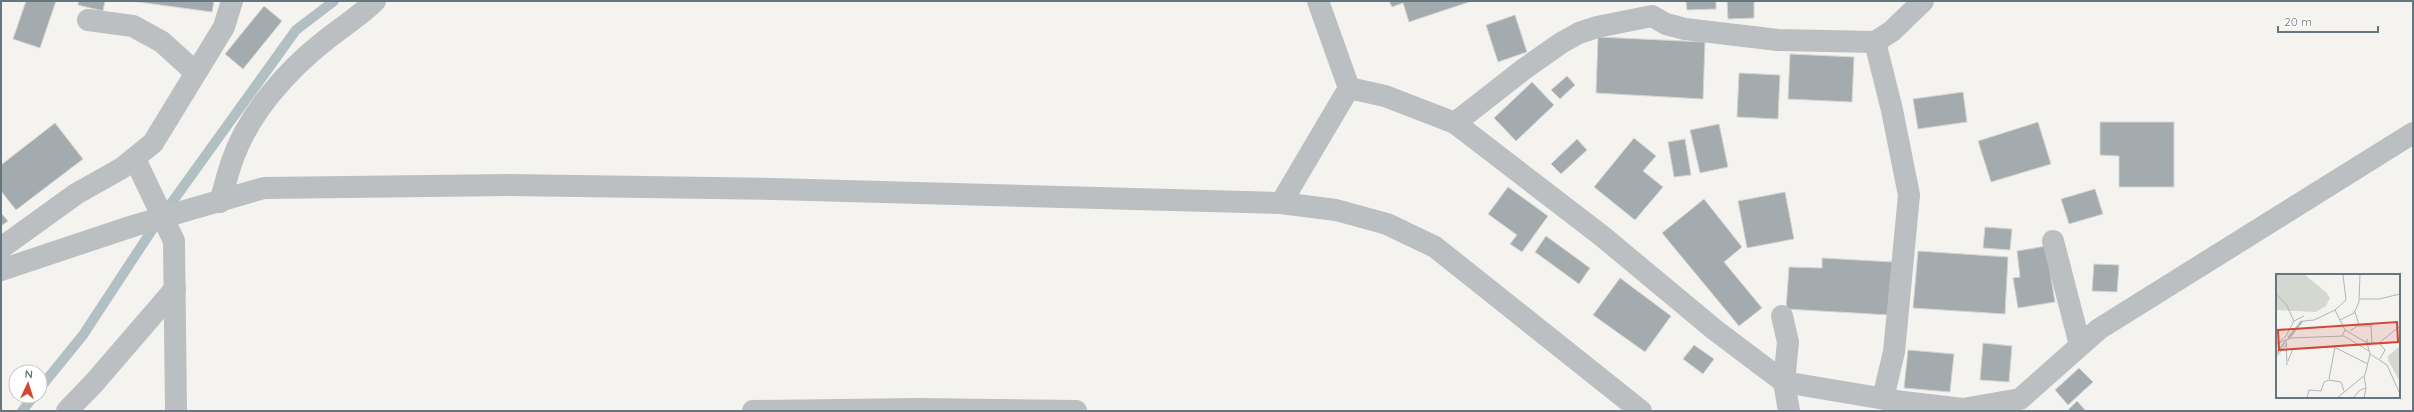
<svg xmlns="http://www.w3.org/2000/svg" width="2414" height="412" viewBox="0 0 2414 412" font-family="Quicksand,sans-serif">
	<rect width="100%" height="100%" fill="#f4f3f0"/>
	<g fill="none" stroke-linecap="round" stroke-linejoin="round">
		<g stroke="#b3c0c3" stroke-width="10">
			<path d="M40 388 83 335 152 230 296 30 334 1"/>
			<path d="M22 411 34 396"/>
		</g>
	</g>
	<g fill="#a3abaf" stroke="#d5d5d3">
		<path d="M26 1H56L40 48 13 39Z"/>
		<path d="M79 1H105L103 11 78 5Z"/>
		<path d="M131 1H214L212 12Z"/>
		<path d="M1389 1H1472L1409 22 1403 3 1392 7Z"/>
		<path d="M1686 1H1716V9L1687 10Z"/>
		<path d="M1727 1H1754V18L1728 19Z"/>
		<path d="M264 6 282 21 243 69 225 54Z"/>
		<path d="M1515 15 1527 52 1498 62 1486 25Z"/>
		<path d="M1598 37 1705 42 1703 99 1596 93Z"/>
		<path d="M1790 54 1854 57 1852 102 1788 99Z"/>
		<path d="M1739 73 1780 75 1778 119 1737 117Z"/>
		<path d="M1567 76 1575 85 1560 99 1551 90Z"/>
		<path d="M1532 82 1554 105 1516 141 1494 118Z"/>
		<path d="M1963 92 1967 122 1918 129 1913 99Z"/>
		<path d="M2038 122 2051 164 1991 182 1978 141Z"/>
		<path d="M2100 122H2174V187H2119V156L2100 155Z"/>
		<path d="M55 123 83 159 16 210 1 191V165Z"/>
		<path d="M1719 124 1728 167 1700 173 1690 130Z"/>
		<path d="M1634 138 1656 156 1643 171 1663 187 1635 220 1594 187Z"/>
		<path d="M1577 139 1587 150 1561 174 1551 164Z"/>
		<path d="M1685 139 1691 175 1674 177 1668 142Z"/>
		<path d="M1508 187 1548 216 1522 252 1510 244 1517 235 1488 214Z"/>
		<path d="M2095 189 2103 214 2069 224 2061 199Z"/>
		<path d="M1785 192 1794 239 1747 248 1738 201Z"/>
		<path d="M1704 199 1742 247 1724 262 1762 308 1739 326 1662 233Z"/>
		<path d="M1 213 8 221 1 226Z"/>
		<path d="M1985 227 2012 229 2010 250 1983 248Z"/>
		<path d="M1546 236 1590 268 1579 284 1535 252Z"/>
		<path d="M2046 246 2055 302 2018 308 2013 278 2020 277 2017 251Z"/>
		<path d="M1918 251 2008 257 2005 314 1913 308Z"/>
		<path d="M1822 258 1893 262 1890 315 1786 309 1789 267 1822 268Z"/>
		<path d="M2094 264 2119 265 2117 292 2092 291Z"/>
		<path d="M1620 278 1671 316 1645 352 1593 315Z"/>
		<path d="M1983 343 2012 346 2009 382 1980 380Z"/>
		<path d="M1694 345 1714 359 1703 374 1683 359Z"/>
		<path d="M1908 350 1954 354 1950 392 1904 388Z"/>
		<path d="M2079 368 2093 382 2068 405 2055 390Z"/>
		<path d="M2077 401 2086 411H2067Z"/>
	</g>
	<g fill="none" stroke-linecap="round" stroke-linejoin="round">
		<g stroke="#bbbfc2" stroke-width="22">
			<path d="M88 20 133 26 162 42 195 72"/>
			<path d="M1875 42 1892 110 1909 195 1894 352 1883 398"/>
			<path d="M1349 88 1385 96 1455 123 1602 236 1715 330 1784 382 1789 411"/>
			<path d="M1455 123 1524 69 1561 43 1579 33 1597 27 1652 16 1666 24 1685 29 1778 40 1875 42 1892 31 1923 1"/>
			<path d="M135 159 174 241 176 411"/>
			<path d="M220 202C224 189 227 176 231 164 247 115 287 70 327 39 343 26 360 16 375 1"/>
			<path d="M1281 203 1349 88 1318 1"/>
			<path d="M2053 241 2080 345"/>
			<path d="M1 248 76 194 122 168 153 143 224 27 232 1"/>
			<path d="M1782 316 1788 342 1784 382 1903 402 1963 409 2020 399 2099 329 2413 133"/>
			<path d="M67 411 94 383 175 289"/>
			<path d="M753 411 918 409 1076 411"/>
		</g>
		<path stroke="#bbbfc2" stroke-width="22" d="M1 270 133 226 264 188 509 185 773 189 1281 203 1336 210 1387 224 1435 247 1641 411"/>
	</g>
	<g transform="translate(2276 274)">
		<rect width="124" height="124" fill="#f4f3f0"/>
		<path d="M0 0H28L50 18 54 24 50 32 40 38 0 36ZM124 72V108L112 86V82Z" fill="#d4d8d0"/>
		<path fill="none" stroke="#b3c0c3" stroke-width="2" d="M12 64 26 47M0 80 9 68"/>
		<path fill="none" stroke="#aeb6b8" stroke-width="1" d="M0 20 10 30 18 47M84 25H103L124 20M59 36 70 26 67 1M79 38 83 51M95 52 96 69M74 57 81 52H95L97 49M66 62 69 56 64 46 78 39 83 28 84 0M10 65 11 91M13 65 27 47 38 46 59 36 64 46M91 65V69H103L124 52M2 69 10 62 18 47 28 42M103 69 109 76 104 85M0 70 15 64 68 62 93 77M94 80 111 91 124 120M0 83 11 70M12 87 17 75 58 73 92 90M88 102 90 114 88 124M53 105 59 73M31 124 33 116 45 117 48 108 53 106 65 108 68 117M61 124 89 101 94 80 91 69 69 56M77 124 84 116 90 114"/>
		<path fill="#d14733" fill-opacity="0.15" stroke="#d14733" stroke-width="2" d="M121 48 122 68 3 76 2 56Z"/>
		<rect width="124" height="124" fill="none" stroke="#66767e" stroke-width="2"/>
	</g>
	<rect width="2414" height="412" fill="none" stroke="#66767e" stroke-width="4"/>
	<g transform="translate(28 384) rotate(4)"><circle r="19" fill="#ffffff" stroke="#c2c8cb"/>
	<path d="M0-3L7 15L0 10L-7 15Z" fill="#d14733"/>
	<text y="-6" font-size="11" font-weight="bold" text-anchor="middle" fill="#66767e">N</text>
	</g>
	<path d="M2278 26v6h100v-6" fill="none" stroke="#66767e" stroke-width="2"/>
	<text x="2284" y="26" font-size="12" fill="#66767e" stroke="#ffffff" stroke-width="3" paint-order="stroke">20 m</text>
</svg>
